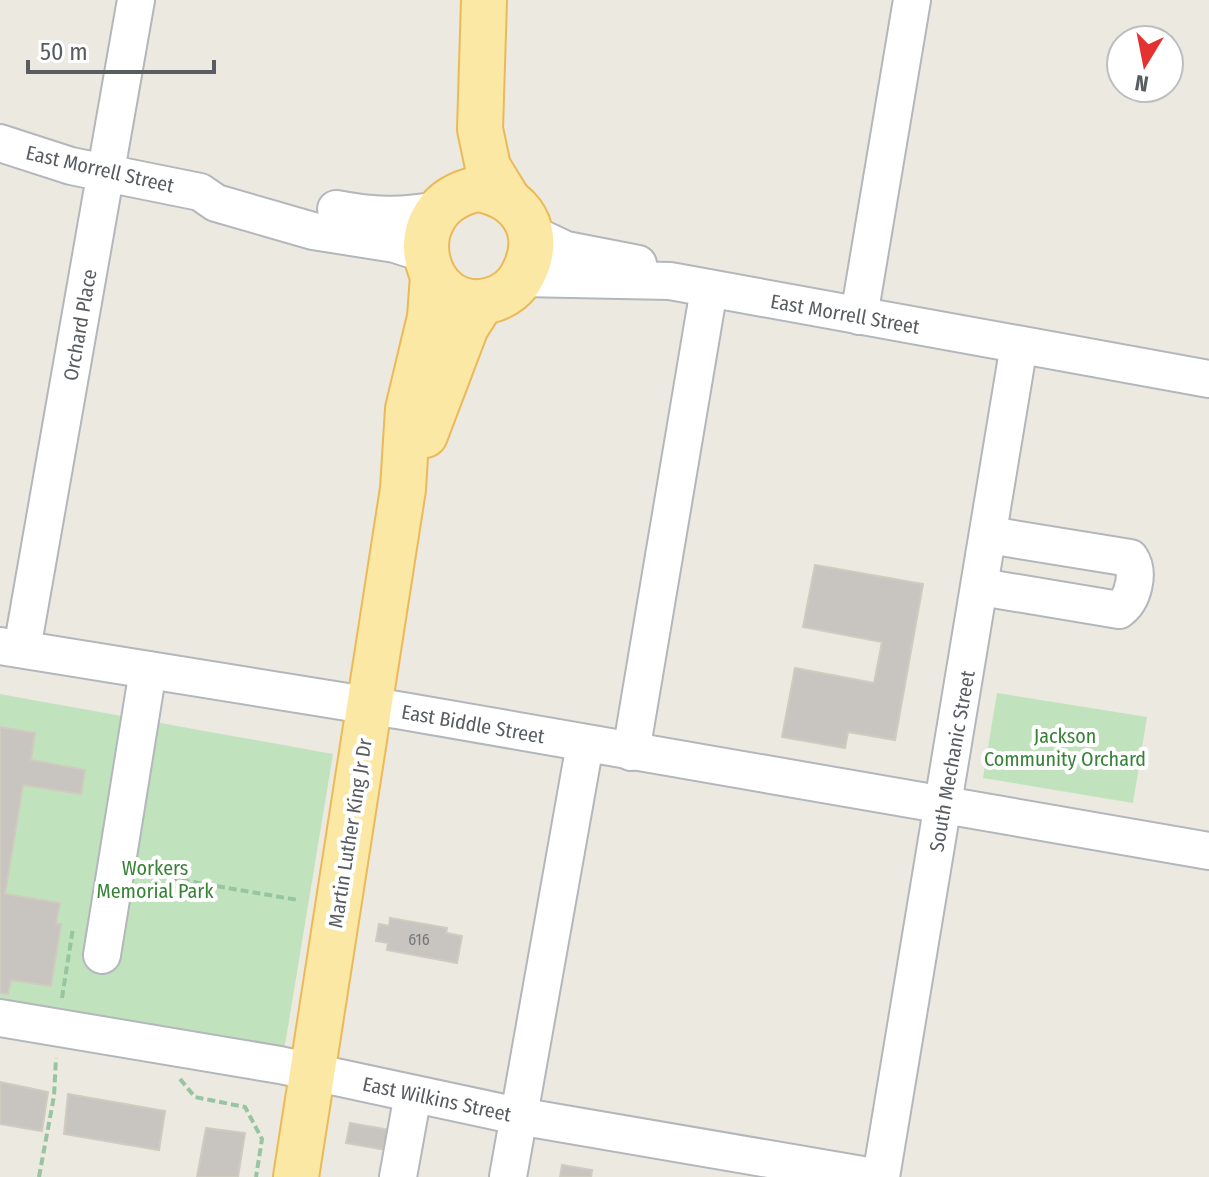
<svg xmlns="http://www.w3.org/2000/svg" width="1209" height="1177" viewBox="0 0 1209 1177" font-family="'Fira Sans Condensed',sans-serif">
	<rect width="100%" height="100%" fill="#ece9e1"/>
	<g fill="#c0e3bd">
		<path d="M997 693 1147 717 1133 803 983 778Z"/>
		<path d="M0 694 333 754 283 1057 0 1011Z"/>
	</g>
	<g fill="#c8c5c0" stroke="#d0cabf" stroke-width="2">
		<path d="M815 565 923 584 895 740 848 732 845 748 782 737 795 668 874 683 882 642 803 627Z"/>
		<path d="M0 727 35 733 31 760 85 770 81 794 23 785 5 894 60 903 56 924H61L51 986 11 980 8 994 0 993Z"/>
		<path d="M390 918 447 928 446 933 462 936 457 963 387 950 388 943 376 941 379 924 389 926Z"/>
		<path d="M0 1082 48 1092 42 1131 0 1124Z"/>
		<path d="M68 1094 165 1111 159 1150 64 1134Z"/>
		<path d="M350 1123 396 1131 392 1151 346 1143Z"/>
		<path d="M206 1128 245 1133 238 1177H197Z"/>
		<path d="M562 1165 592 1170 591 1177H560Z"/>
	</g>
	<g fill="none" stroke-linecap="round" stroke-linejoin="round">
		<g stroke="#b3b7bb" stroke-width="40">
			<g id="minor">
				<path d="M0 143 71 166 200 192 216 203 313 231 395 244 426 254"/>
				<path d="M336 209C372 216 402 217 438 210"/>
				<path d="M530 233 566 250 638 264"/>
				<path d="M521 278 670 281 1209 379"/>
				<path d="M859 316 912 0"/>
				<path d="M981 587 1119 610C1133 600 1140 573 1130 558L989 535"/>
				<path d="M0 646 403 711 1209 851"/>
				<path d="M22 649 136 0"/>
				<path d="M631 752 709 289"/>
				<path d="M102 955 148 670"/>
				<path d="M0 1018 280 1065 518 1116 874 1177"/>
				<path d="M398 1177 413 1094"/>
				<path d="M508 1177 585 744"/>
				<path d="M881 1177 1019 345"/>
			</g>
		</g>
		<g stroke="#ecb959" stroke-width="48">
			<g id="major">
				<path d="M484 0 480 129 488 167 507 198"/>
				<path d="M478 189C521 196 545 232 523 274 517 287 505 296 491 300 422 319 394 205 478 189Z"/>
				<path d="M425 435 466 327 482 302"/>
				<path d="M296 1177 403 489 408 409 430 317 433 276"/>
			</g>
		</g>
		<g stroke="#97c4a1" stroke-width="4" stroke-dasharray="8 4" stroke-linecap="butt">
			<path d="M146 874 298 900"/>
			<path d="M62 998 73 928"/>
			<path d="M180 1079 195 1097 245 1107 262 1139 256 1177"/>
			<path d="M39 1177 54 1096 56 1058"/>
		</g>
		<use href="#minor" stroke="#fff" stroke-width="36"/>
		<use href="#major" stroke="#fce8a5" stroke-width="44"/>
	</g>
	<g text-anchor="middle" stroke-width="8" stroke-linejoin="round" paint-order="stroke">
		<g font-size="16" fill="#757779">
			<text x="419" y="945">616</text>
		</g>
		<g font-size="20" fill="#595d61" stroke="#fff">
			<text transform="translate(100 169) rotate(13)" y="7">East Morrell Street</text>
			<text transform="translate(845 314) rotate(10)" y="7">East Morrell Street</text>
			<text transform="translate(80 325) rotate(-80)" y="7">Orchard Place</text>
			<text transform="translate(473 724) rotate(10)" y="7">East Biddle Street</text>
			<text transform="translate(952 761) rotate(-80)" y="7">South Mechanic Street</text>
			<text transform="translate(350 833) rotate(-81)" y="7">Martin Luther King Jr Dr</text>
			<text transform="translate(437 1099) rotate(12)" y="7">East Wilkins Street</text>
		</g>
		<g font-size="20" fill="#388237" stroke="#fff">
			<text x="1065" y="743">Jackson<tspan x="1065" dy="23">Community Orchard</tspan></text>
			<text x="155" y="875">Workers<tspan x="155" dy="23">Memorial Park</tspan></text>
		</g>
	</g>
	<g transform="translate(1145 64) rotate(190)"><circle r="38" fill="#ffffff" stroke="#bdbec0" stroke-width="2"/>
	<path d="M0-6L14 30L0 20L-14 30Z" fill="#e33230"/>
	<text y="-12" font-size="22" font-weight="bold" text-anchor="middle" fill="#595d61">N</text>
	</g>
	<path d="M28 60v12h186v-12" fill="none" stroke="#595d61" stroke-width="4"/>
	<text x="40" y="60" font-size="24" fill="#595d61" stroke="#ffffff" stroke-width="6" paint-order="stroke">50 m</text>
</svg>
